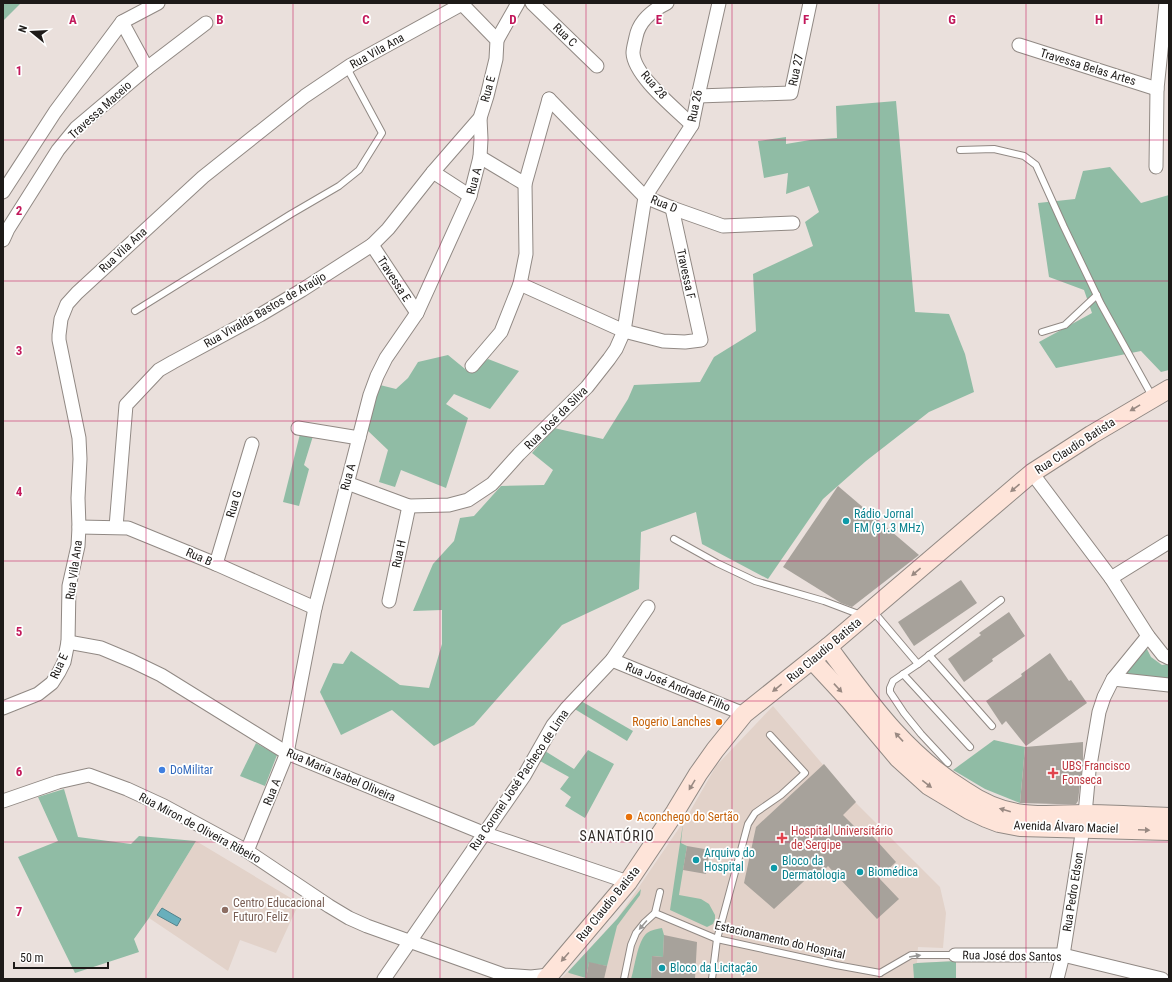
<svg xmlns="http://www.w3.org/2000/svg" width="1172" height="982" viewBox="0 0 1172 982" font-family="'Roboto Condensed',sans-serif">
	<rect width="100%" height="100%" fill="#eae0dc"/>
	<g fill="#e2d2c9">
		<path d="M773 706 853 800 940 887 946 913 943 948 918 947 917 963 956 961V979H561L617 919 688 815 716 766Z"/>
		<path d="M196 841 299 903 276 953 240 940 228 971 149 918Z"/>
	</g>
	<g fill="#90bca5">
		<path d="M3 3H21L3 21Z"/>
		<path d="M896 101 915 312 949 314 965 354 974 392 929 412 866 461 823 499 768 579 702 544 696 512 641 532 639 589 562 625 474 725 434 746 392 710 341 735 320 692 333 663 343 664 351 651 400 685 429 688 442 644V610L413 611 433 564 454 541 460 518 474 516 501 486 544 485 553 470 532 453 554 428 603 439 628 399 634 385 700 382 714 357 756 331 753 274 813 246 805 222 819 212 809 186 786 194 788 173 764 178 758 141 786 137V144L810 140 837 138 836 106Z"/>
		<path d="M1110 167 1141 203 1169 195V370L1161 372 1141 351 1056 368 1039 342 1092 313 1084 290 1049 277 1038 203 1075 199 1083 171Z"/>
		<path d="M448 355 470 373 488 359 519 371 490 409 454 394 446 404 468 418 446 488 401 470 395 487 379 482 388 450 366 429 380 385 396 389 408 378 418 362Z"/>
		<path d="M300 434 313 436 304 465 309 469 299 506 283 502Z"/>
		<path d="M1146 647 1151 657 1162 665 1169 664V685L1117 679Z"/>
		<path d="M581 701 633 731 627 741 573 708Z"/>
		<path d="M994 740 1025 747 1020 803 985 789 953 770Z"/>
		<path d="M256 743 277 755 265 786 240 776Z"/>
		<path d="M588 750 614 764 585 818 565 806 571 797 560 789 569 777 540 761 545 751 574 769Z"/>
		<path d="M64 789 78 837 131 844 139 836 196 841 149 918 134 939 139 952 75 973 18 857 58 841 38 797Z"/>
		<path d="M683 823 681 843 687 846 679 895 701 899 709 904 715 915V919L713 924 707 927 670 910Z"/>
		<path d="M641 889 640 895 617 926 607 966 589 963 586 978 569 973 568 972 617 919Z"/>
		<path d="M662 928 664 935 663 957 652 956 651 979H631C635 967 637 942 647 933 651 930 657 929 662 928Z"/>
		<path d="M956 961V979H914L913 964 917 963Z"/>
	</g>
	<path fill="#68afbc" stroke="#52828b" d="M162 908 181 919 177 926 157 915Z"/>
	<g fill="#a7a29b">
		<path d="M838 486 919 555 852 607 841 603 783 567Z"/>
		<path d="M961 580 977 603 914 646 898 622Z"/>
		<path d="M1009 612 1025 636 992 659 993 661 964 682 948 659 981 635 979 633Z"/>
		<path d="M1050 653 1069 681 1071 680 1087 703 1026 746 1006 721 1002 725 986 701 1022 676 1021 674Z"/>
		<path d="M1083 742V759L1078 801 1076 804H1056L1020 803 1025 747Z"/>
		<path d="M824 764 856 802 843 815 862 834 867 830 896 862 879 878 899 899 877 919 828 866 819 875 815 871 774 909 744 883 756 827Z"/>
		<path d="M687 846 710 850 706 874 683 870Z"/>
		<path d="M664 935 697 942 695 979H651L652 956 663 957Z"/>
		<path d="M589 962 607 966 604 979H586Z"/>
	</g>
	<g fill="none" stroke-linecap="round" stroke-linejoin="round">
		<g stroke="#918984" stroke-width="8">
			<g id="lane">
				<path d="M960 150 994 149 1024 156 1036 165 1064 227 1101 304 1152 396"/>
				<path d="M135 311 291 214 339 186 359 170 382 133 347 68"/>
				<path d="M1042 332 1065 325 1097 295"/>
				<path d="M674 539 717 563 755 581 824 601 861 615"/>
				<path d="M873 611 918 664 1001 600"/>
				<path d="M929 655 992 726"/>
				<path d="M918 664 893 681 890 688V692L904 713 921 734 948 763"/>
				<path d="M903 674 970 747"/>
				<path d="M655 913 717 939 836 965 880 973"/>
				<path d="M880 973 911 955H955"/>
				<path d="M624 979 631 945 636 933 644 923 655 913 660 892"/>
				<path d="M712 979 717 939 748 824 755 813 781 795 805 773 770 735"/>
			</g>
		</g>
		<g stroke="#918984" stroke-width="15">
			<g id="street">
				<path d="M532 3 597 66"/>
				<path d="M667 3C653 10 639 21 636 37 635 42 633 48 633 53 634 76 676 109 692 125"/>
				<path d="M497 40 518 3"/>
				<path d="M1019 45 1157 89"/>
				<path d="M147 68 206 23"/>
				<path d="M698 96 791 93 810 3"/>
				<path d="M549 99 645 197 672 208 723 226 793 223"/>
				<path d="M480 157 525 184"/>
				<path d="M1156 167 1157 89 1166 3"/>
				<path d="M433 172 470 196"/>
				<path d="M3 192 55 112 122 22 158 3"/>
				<path d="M3 240 8 229 58 150 76 128 147 68 122 22"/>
				<path d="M372 245 417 313"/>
				<path d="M520 284 624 331 663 341 685 342 701 340 672 208"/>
				<path d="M472 366 501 332 520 284 526 254 525 184 549 99"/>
				<path d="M298 428 359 438"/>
				<path d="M1032 473 1111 578 1148 636 1163 655 1169 658"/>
				<path d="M347 483 409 506 449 505 468 500 492 484 519 454 587 387 609 359 616 349 624 331 645 197 692 125 698 96 719 3"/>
				<path d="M79 527 128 528 216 564 315 608"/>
				<path d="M116 527 126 405 159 370 173 362 260 315 302 290 372 245 388 229 433 172 480 118 487 96 496 59 497 40 461 3"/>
				<path d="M216 564 252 444"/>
				<path d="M1111 578 1169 542"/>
				<path d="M389 601 409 506"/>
				<path d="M68 642 101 648 132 661 161 675 287 753 483 833 628 882"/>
				<path d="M612 660 744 714"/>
				<path d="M1113 679 1169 685"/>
				<path d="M3 708 38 694 52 683 59 672 64 662 68 642 69 586 78 546 79 527 78 498 80 459 79 438 59 340V335L61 319 67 304 77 293 203 177 305 96 351 65 462 4"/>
				<path d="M3 801 58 782 89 775 127 789 164 806 247 851 329 906 349 918 367 926 504 975 531 977 549 975"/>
				<path d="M1085 814 1089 771 1099 712 1104 697 1113 679 1148 636"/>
				<path d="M247 851 287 753 315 608 370 395 377 376 386 358 417 313 470 196 480 157 481 139 480 118"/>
				<path d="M955 955H1063L1162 979"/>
				<path d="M384 979 524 776 553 725 566 709 612 660 648 607"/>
				<path d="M1057 979 1063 955 1083 828"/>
			</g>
		</g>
		<g stroke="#918984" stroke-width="20">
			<g id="secondary">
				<path d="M828 647C869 702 905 754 965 791 981 802 998 810 1017 813 1039 817 1062 814 1084 814 1112 814 1141 816 1169 817"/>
				<path d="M812 660 850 701 898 758 929 786 969 810 986 818 999 823 1020 827 1169 831"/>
				<path d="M546 979 628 882 675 812 698 774 715 750 744 714 828 647 1032 473 1091 435 1169 389"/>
			</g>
		</g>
		<use href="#lane" stroke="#fff" stroke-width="6"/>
		<use href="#street" stroke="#fff" stroke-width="13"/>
		<use href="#secondary" stroke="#fee4d9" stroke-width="18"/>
	</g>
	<defs><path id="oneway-solid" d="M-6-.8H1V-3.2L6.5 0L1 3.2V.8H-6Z"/></defs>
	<g fill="#998982">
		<use href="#oneway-solid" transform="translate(1135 408) rotate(149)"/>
		<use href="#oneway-solid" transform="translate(1015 488) rotate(140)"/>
		<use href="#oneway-solid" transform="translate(916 572) rotate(140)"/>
		<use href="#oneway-solid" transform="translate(777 688) rotate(141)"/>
		<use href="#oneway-solid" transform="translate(838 688) rotate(47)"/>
		<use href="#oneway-solid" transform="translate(899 737) rotate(-133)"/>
		<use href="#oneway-solid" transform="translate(927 784) rotate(38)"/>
		<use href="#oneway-solid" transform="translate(692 785) rotate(121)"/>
		<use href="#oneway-solid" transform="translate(1005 810) rotate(-164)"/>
		<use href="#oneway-solid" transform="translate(1144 830) rotate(2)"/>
		<use href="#oneway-solid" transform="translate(565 957) rotate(131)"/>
	</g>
	<g fill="#999897">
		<use href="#oneway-solid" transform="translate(643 925) rotate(131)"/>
		<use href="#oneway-solid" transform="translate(915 956) rotate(-9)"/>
	</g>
	<path fill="none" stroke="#c2185b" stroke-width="1" stroke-opacity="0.55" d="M146 3V979M293 3V979M440 3V979M586 3V979M732 3V979M879 3V979M1026 3V979M3 140H1169M3 281H1169M3 421H1169M3 561H1169M3 701H1169M3 842H1169"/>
	<g fill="#0f9aa8" stroke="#fff" stroke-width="1.5">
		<circle cx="846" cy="521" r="4"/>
		<circle cx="696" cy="860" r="4"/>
		<circle cx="774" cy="868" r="4"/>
		<circle cx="860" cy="872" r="4"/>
		<circle cx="662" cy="968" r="4"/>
	</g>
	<g fill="#e8710a" stroke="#fff" stroke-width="1.5">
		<circle cx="719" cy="722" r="4"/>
		<circle cx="629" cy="817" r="4"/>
	</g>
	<circle fill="#3f7fe0" stroke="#fff" stroke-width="1.5" cx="162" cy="770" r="4"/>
	<g fill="#e0444e" stroke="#fff" stroke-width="1.5">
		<path d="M1051 767h4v4h4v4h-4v4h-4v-4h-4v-4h4z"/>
		<path d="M780 832h4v4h4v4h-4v4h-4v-4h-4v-4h4z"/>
	</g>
	<circle fill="#8d6e63" stroke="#fff" stroke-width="1.5" cx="225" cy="910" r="4"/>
	<g text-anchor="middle" stroke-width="3.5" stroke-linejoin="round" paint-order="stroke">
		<g font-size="12" fill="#1d1a18" stroke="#fff">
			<text transform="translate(565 35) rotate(44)" y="4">Rua C</text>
			<text transform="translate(377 51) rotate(-29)" y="4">Rua Vila Ana</text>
			<text transform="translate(1088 67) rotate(17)" y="4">Travessa Belas Artes</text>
			<text transform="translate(796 70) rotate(-78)" y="4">Rua 27</text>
			<text transform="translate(654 85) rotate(49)" y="4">Rua 28</text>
			<text transform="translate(488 89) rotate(-74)" y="4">Rua E</text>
			<text transform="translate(695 106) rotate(-78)" y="4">Rua 26</text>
			<text transform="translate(100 110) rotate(-42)" y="4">Travessa Maceio</text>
			<text transform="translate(474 181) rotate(-75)" y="4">Rua A</text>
			<text transform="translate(664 204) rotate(22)" y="4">Rua D</text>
			<text transform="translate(123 250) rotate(-43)" y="4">Rua Vila Ana</text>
			<text transform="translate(686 274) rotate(78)" y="4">Travessa F</text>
			<text transform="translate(394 279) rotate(57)" y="4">Travessa E</text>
			<text transform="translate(265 310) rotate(-30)" y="4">Rua Vivalda Bastos de Araújo</text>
			<text transform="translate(556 418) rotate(-45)" y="4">Rua José da Silva</text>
			<text transform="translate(1075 446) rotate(-33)" y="4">Rua Claudio Batista</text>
			<text transform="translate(348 477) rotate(-75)" y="4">Rua A</text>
			<text transform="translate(234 504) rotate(-73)" y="4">Rua G</text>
			<text transform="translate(399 554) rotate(-78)" y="4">Rua H</text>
			<text transform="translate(199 557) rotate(23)" y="4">Rua B</text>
			<text transform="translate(74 570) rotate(-82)" y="4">Rua Vila Ana</text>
			<text transform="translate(824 650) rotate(-40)" y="4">Rua Claudio Batista</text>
			<text transform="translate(59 666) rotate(-66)" y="4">Rua E</text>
			<text transform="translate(678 687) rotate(22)" y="4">Rua José Andrade Filho</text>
			<text transform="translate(341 775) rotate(23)" y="4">Rua Maria Isabel Oliveira</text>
			<text transform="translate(519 780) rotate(-56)" y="4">Rua Coronel José Pacheco de Lima</text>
			<text transform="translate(272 792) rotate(-68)" y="4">Rua A</text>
			<text transform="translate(1066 827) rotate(2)" y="4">Avenida Álvaro Maciel</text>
			<text transform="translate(200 828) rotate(28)" y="4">Rua Miron de Oliveira Ribeiro</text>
			<text transform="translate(1073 892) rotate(-81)" y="4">Rua Pedro Edson</text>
			<text transform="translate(608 904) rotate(-51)" y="4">Rua Claudio Batista</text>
			<text transform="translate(780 940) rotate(13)" y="4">Estacionamento do Hospital</text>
			<text transform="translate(1012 956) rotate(1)" y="4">Rua José dos Santos</text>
		</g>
		<g font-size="12" fill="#0d838f" stroke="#fff" text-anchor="start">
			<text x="854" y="518">Rádio Jornal<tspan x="854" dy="14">FM (91.3 MHz)</tspan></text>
			<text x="704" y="857">Arquivo do<tspan x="704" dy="14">Hospital</tspan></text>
			<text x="782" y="865">Bloco da<tspan x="782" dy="14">Dermatologia</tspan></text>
			<text x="868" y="876">Biomédica</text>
			<text x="670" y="972">Bloco da Licitação</text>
		</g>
		<g font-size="12" fill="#c56008" stroke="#fff" text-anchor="end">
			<text x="711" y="726">Rogerio Lanches</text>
			<text x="637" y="821" text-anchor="start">Aconchego do Sertão</text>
		</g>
		<g font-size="12" fill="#be3a42" stroke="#fff" text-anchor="start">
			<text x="1062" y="770">UBS Francisco<tspan x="1062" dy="14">Fonseca</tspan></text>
			<text x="791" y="835">Hospital Universitário<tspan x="791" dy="14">de Sergipe</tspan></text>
		</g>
		<g font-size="12" fill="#366cbe" stroke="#fff" text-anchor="start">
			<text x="170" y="774">DoMilitar</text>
		</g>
		<g font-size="12" fill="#785e54" stroke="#fff" text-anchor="start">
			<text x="233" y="907">Centro Educacional<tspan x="233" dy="14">Futuro Feliz</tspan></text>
		</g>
		<g font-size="14" letter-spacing="1" fill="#322c28" stroke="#fff">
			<text x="617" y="841">SANATÓRIO</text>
		</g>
	</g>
	<g font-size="13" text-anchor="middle" font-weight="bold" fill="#c2185b" stroke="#fff" stroke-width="3.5" stroke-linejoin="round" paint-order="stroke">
		<text x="73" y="24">A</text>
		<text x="220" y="24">B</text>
		<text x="366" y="24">C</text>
		<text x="513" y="24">D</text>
		<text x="659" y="24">E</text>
		<text x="806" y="24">F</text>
		<text x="952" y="24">G</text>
		<text x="1099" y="24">H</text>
		<text x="19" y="75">1</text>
		<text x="19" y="215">2</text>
		<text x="19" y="355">3</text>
		<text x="19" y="496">4</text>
		<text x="19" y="636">5</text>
		<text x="19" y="776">6</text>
		<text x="19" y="916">7</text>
	</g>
	<rect width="1172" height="982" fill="none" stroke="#1d1a18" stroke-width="8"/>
	<g transform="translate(32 32) rotate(288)" stroke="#ffffff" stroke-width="3" paint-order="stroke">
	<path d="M0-3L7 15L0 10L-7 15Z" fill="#1d1a18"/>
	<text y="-6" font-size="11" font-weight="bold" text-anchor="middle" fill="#1d1a18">N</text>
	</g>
	<path d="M14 962v6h94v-6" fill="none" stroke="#1d1a18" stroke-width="2"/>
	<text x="20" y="962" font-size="12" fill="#1d1a18" stroke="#ffffff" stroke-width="3" paint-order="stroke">50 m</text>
</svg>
